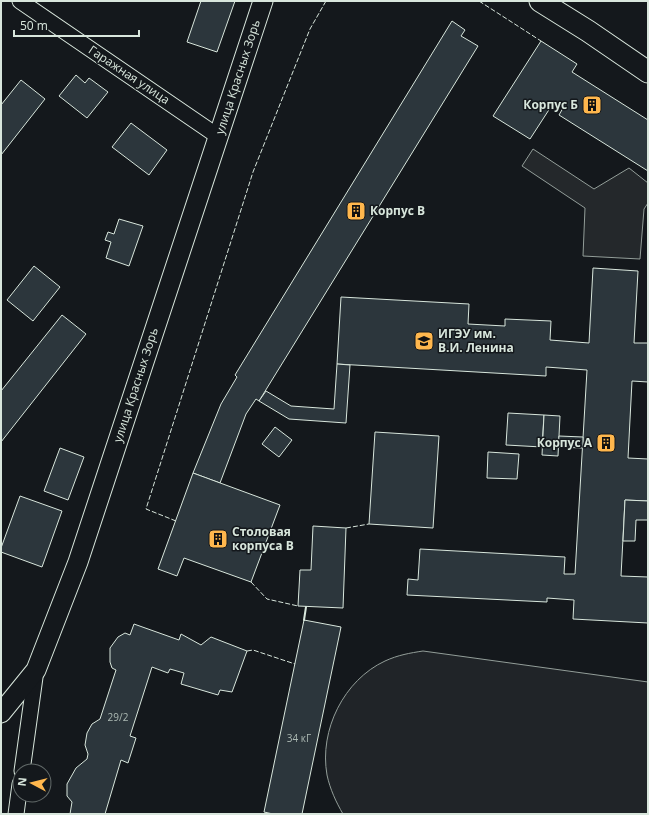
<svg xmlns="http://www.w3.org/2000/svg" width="649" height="815" viewBox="0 0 649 815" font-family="'Open Sans',sans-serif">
	<rect width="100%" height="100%" fill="#14181c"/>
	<path fill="#202428" stroke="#939e99" d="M423 651 648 682V814H343C336 802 330 789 327 775 319 730 344 680 385 661 398 655 410 653 423 651Z"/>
	<path fill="#24282b" stroke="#939e99" d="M533 149 594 189 629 168 648 183V203L644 209 640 259 583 256 585 208 522 166Z"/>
	<g fill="#2c363c" stroke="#d8e6dc">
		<path d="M201 1H235L217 52 187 42Z"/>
		<path d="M452 21 465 30 461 36 478 46 259 401 256 399 246 414 220 483 193 473 221 404 237 377 235 375Z"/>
		<path d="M541 41 577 64 572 72 648 120V171L559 115 563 108 554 102 530 139 493 116Z"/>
		<path d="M76 75 85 83 89 78 108 92 87 118 59 96Z"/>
		<path d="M21 80 45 99 1 155V105Z"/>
		<path d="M131 123 167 150 149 175 112 147Z"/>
		<path d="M119 219 143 226 129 266 106 258 111 242 105 240 108 232 114 234Z"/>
		<path d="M34 266 60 287 33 321 7 300Z"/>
		<path d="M593 268 638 271 634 343H648V382L632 381 628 458 648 459V501L625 500 621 576 648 577V623L573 619 574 600 547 598V602L407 595 408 579 418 580 420 549 565 557 564 574H575L587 370 546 367V376L337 364 341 297 469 304 468 324 505 326V319L551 321 550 340 589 343Z"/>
		<path d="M62 315 86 334 1 442V391Z"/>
		<path d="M337 364 350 365 346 423 289 419 259 401 266 391 291 406 334 409Z"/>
		<path d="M508 413 544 415 542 447 506 445Z"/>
		<path d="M544 415 560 416 558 456 542 455Z"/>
		<path d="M275 427 292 440 279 457 262 444Z"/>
		<path d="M375 432 439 436 433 528 369 524Z"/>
		<path d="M559 436 583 437V448L558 447Z"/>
		<path d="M60 448 84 457 68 500 44 491Z"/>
		<path d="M488 452 519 454 517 479 487 478Z"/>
		<path d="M193 473 280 505 251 582 184 558 177 576 158 569Z"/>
		<path d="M20 496 62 511 42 567 1 552V548Z"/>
		<path d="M625 500 648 501V520H636L635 541H623Z"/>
		<path d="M313 526 346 528 343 608 298 606 300 570H311Z"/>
		<path d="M304 620 341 627 302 814H273L264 812Z"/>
		<path d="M134 624 179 640 181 634 201 645 211 637 247 651 232 692 220 690 218 695 181 684 184 673 170 669 168 673 152 667 130 736 136 738 128 763 121 760 105 814H70L72 802 67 796V784L76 768 87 759 88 754 85 745 87 733 92 724 100 719 116 670 112 668 110 662V648L118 637 125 633 130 635Z"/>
	</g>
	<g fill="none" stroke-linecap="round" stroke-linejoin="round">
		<g stroke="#d8e6dc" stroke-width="17">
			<g id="minor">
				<path d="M20 1 219 137"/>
				<path d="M22 771 36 670"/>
				<path d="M16 814 20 784"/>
			</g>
		</g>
		<g stroke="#d8e6dc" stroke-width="21">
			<path id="tertiary" d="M1 713 36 670 78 562 263 1"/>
		</g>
		<g stroke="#d8e6dc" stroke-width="23">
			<path id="secondary" d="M540 1 588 31 648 72"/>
		</g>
		<use href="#minor" stroke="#14181c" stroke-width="15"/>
		<use href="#tertiary" stroke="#14181c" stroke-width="19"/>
		<use href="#secondary" stroke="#14181c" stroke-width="21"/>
		<g stroke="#d8e6dc" stroke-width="1" stroke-dasharray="5 2" stroke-linecap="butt">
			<path d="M479 1 541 41"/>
			<path d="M176 521 146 509 253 172 310 29 326 1"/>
			<path d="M346 528 369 524"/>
			<path d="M251 582 267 599 298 606"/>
			<path d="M247 651 253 650 295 664"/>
		</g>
		<path stroke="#d8e6dc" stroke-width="2" d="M304 620 306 607"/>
	</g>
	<defs>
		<g id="building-square" transform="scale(1)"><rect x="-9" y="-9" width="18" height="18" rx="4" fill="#ffb74d" stroke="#14181c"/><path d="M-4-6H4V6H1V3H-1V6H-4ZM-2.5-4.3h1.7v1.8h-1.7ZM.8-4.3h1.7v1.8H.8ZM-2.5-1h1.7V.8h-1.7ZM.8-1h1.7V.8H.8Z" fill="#111"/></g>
		<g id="university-square" transform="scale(1)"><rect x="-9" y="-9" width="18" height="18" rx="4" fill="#ffb74d" stroke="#14181c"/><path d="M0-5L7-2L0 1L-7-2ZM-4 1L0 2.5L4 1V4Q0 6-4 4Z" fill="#111"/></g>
	</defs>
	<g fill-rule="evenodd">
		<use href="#building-square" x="592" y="105"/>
		<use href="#building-square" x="356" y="211"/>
		<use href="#university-square" x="424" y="341"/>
		<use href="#building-square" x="606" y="443"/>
		<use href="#building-square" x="218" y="539"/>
	</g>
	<g text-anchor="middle" stroke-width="3" stroke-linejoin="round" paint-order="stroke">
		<g font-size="10" fill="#adbab4">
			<text x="118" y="721">29/2</text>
			<text x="299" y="742">34 кГ</text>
		</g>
		<g font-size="12" fill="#d8e6dc" stroke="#14181c">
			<text transform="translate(129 75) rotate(34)" y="4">Гаражная улица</text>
			<text transform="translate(238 77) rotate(-72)" y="4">улица Красных Зорь</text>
			<text transform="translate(136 385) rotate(-72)" y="4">улица Красных Зорь</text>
		</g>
		<g font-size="12" font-weight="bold" fill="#d8e6dc" stroke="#14181c" text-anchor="start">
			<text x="578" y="109" text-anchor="end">Корпус Б</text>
			<text x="370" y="215">Корпус В</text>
			<text x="438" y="338">ИГЭУ им.<tspan x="438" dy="14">В.И. Ленина</tspan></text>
			<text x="592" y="447" text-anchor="end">Корпус А</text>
			<text x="232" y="536">Столовая<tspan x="232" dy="14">корпуса В</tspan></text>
		</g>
	</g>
	<rect width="649" height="815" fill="none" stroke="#d8e6dc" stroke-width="4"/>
	<g transform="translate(32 783) rotate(277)"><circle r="19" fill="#14181c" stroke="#626a69"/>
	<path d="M0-3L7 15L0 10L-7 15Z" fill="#ffb74d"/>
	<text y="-6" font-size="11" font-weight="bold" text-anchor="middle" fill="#d8e6dc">N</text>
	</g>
	<path d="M14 30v6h125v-6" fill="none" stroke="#d8e6dc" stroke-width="2"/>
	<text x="20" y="30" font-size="12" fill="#d8e6dc" stroke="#14181c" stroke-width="3" paint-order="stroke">50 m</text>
</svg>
